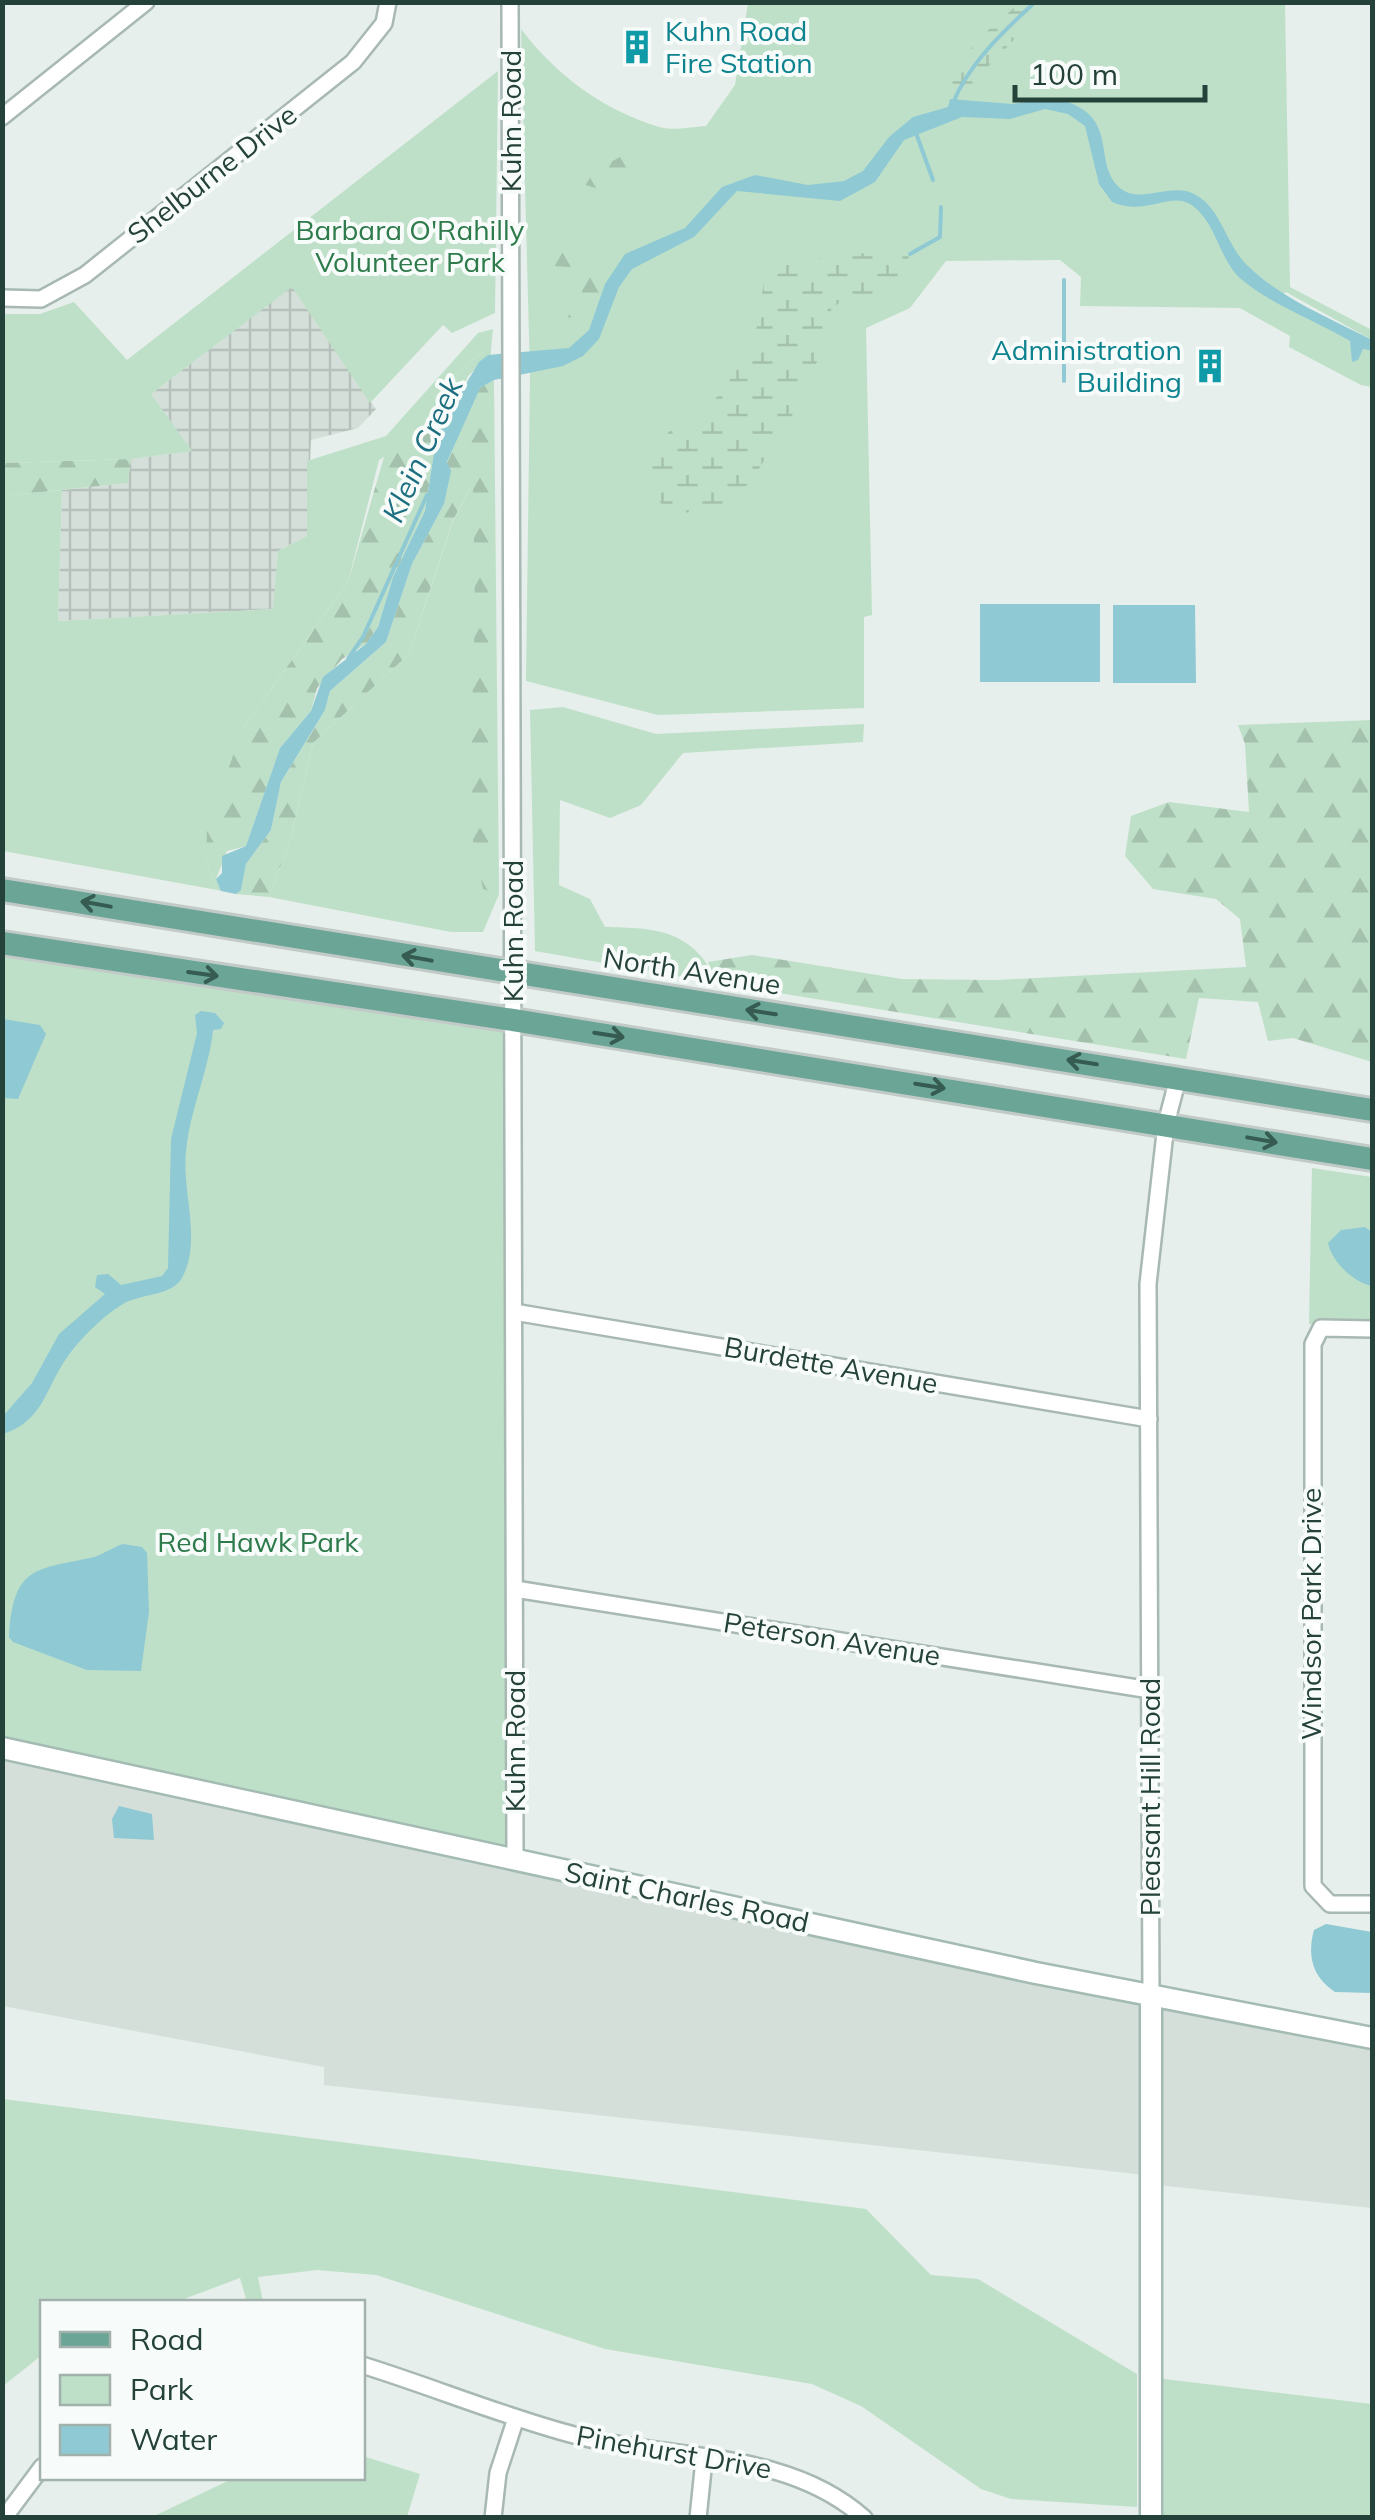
<svg xmlns="http://www.w3.org/2000/svg" width="1375" height="2520" viewBox="0 0 1375 2520" font-family="Mulish,sans-serif">
	<defs>
		<pattern id="industrial-grid" width="8" height="8" patternUnits="userSpaceOnUse" patternTransform="scale(2.5)"><rect width="8" height="8" fill="#d4dfda"/><path d="M0 4h8M4 0v8" fill="none" stroke="#b6c1bc"/></pattern>
		<pattern id="forest-firs" width="22" height="20" patternUnits="userSpaceOnUse" patternTransform="scale(2.5)"><rect width="22" height="20" fill="#bfe0c8"/><path d="M5 1l3.5 6h-7zM16 11l3.5 6h-7z" fill="#a4c1ad"/></pattern>
		<pattern id="wetland-marsh" width="20" height="14" patternUnits="userSpaceOnUse" patternTransform="scale(2.5)"><rect width="20" height="14" fill="#bfe0c8"/><path d="M1 5h8M5 5V1M11 12h8M15 12V8" fill="none" stroke="#a4c1ad"/></pattern>
	</defs>
	<rect width="100%" height="100%" fill="#e6efeb"/>
	<g fill="#d4dfda">
		<path d="M2 1750 1145 2003V2175L324 2085V2067L3 2006Z"/>
		<path d="M1155 2003 1372 2045V2208L1157 2185Z"/>
	</g>
	<path fill="url(#industrial-grid)" d="M292 286 376 409 358 428 311 440 307 536 278 551 274 609 58 621 62 490 127 483 131 459 191 451 151 394Z"/>
	<g fill="#bfe0c8">
		<path d="M748 3H1285L1290 287 1372 330V340L1286 292 1277 299 1351 341 1358 356 1363 349 1372 351V387L1361 385 1289 347 1290 336 1240 308 1080 306 1081 277 1060 260 946 261 910 308 866 328 872 615 864 617V708L658 715 526 681 530 375 521 29C556 75 603 110 659 127 672 131 692 127 706 126L735 85Z"/>
		<path d="M498 71 495 313 452 333 443 325 370 403 292 287 151 394 192 451 131 459 3 463 2 314H40L74 302 127 360Z"/>
		<path d="M493 329 491 349C457 362 445 392 435 425L379 460 348 582 243 728 206 860 217 890 3 851 2 496 62 490 58 621 273 609 278 551 307 536V461L386 436 478 333Z"/>
		<path d="M474 482 483 888 499 894 483 932H451L269 897 291 838 313 743 409 654 452 523Z"/>
		<path d="M563 707 656 734 864 724 863 742 683 753 641 805 610 818 560 800 559 885 590 899 605 927C655 928 694 929 717 983L535 951 530 710Z"/>
		<path d="M2 946 509 1027 516 1861 3 1747Z"/>
		<path d="M1312 1168 1372 1177V1325L1309 1324Z"/>
		<path d="M3 2099 866 2209 931 2275 978 2279 1137 2374V2507L1011 2499 981 2489 861 2406 812 2384 605 2349 376 2275 317 2270 258 2277 263 2302H247L240 2278 176 2302H42V2355L3 2386Z"/>
		<path d="M1156 2378 1372 2404V2517L1156 2518Z"/>
		<path d="M363 2456 420 2474 407 2517 150 2518 234 2478H362Z"/>
	</g>
	<g fill="url(#forest-firs)">
		<path d="M644 144 664 162 612 193 582 184 598 169Z"/>
		<path d="M570 247 601 252C605 286 601 339 561 350L557 333 582 296V268L540 265 541 250Z"/>
		<path d="M491 349V354L468 376 438 442 417 450 434 453 425 511 393 577 378 627 366 644 342 659 317 688 311 711 280 748 249 838 246 846 227 851 216 879 221 891 217 890 206 860 207 828 243 728 348 582 388 443 435 425C445 392 457 362 491 349Z"/>
		<path d="M494 380 499 894 483 889 469 822 475 610 473 484 452 522 409 654 313 743 291 838 269 897 236 894 241 889 246 864 271 830 281 782 325 710 330 691 386 642 412 564 444 504 447 463 472 401 480 388Z"/>
		<path d="M131 459 128 483 3 496V463Z"/>
		<path d="M1372 720V1062L1293 1038 1268 1041 1258 1002 1199 998 1186 1059 717 983 708 962 752 955 902 979 995 980 1246 967 1240 919 1216 899 1153 889 1125 856 1131 816 1169 802 1249 812 1245 744 1238 725Z"/>
	</g>
	<g fill="url(#wetland-marsh)">
		<path d="M1020 3H1049L984 71 965 100 950 99C949 59 992 26 1020 3Z"/>
		<path d="M899 249 910 252 903 278 875 298 850 293 831 310 827 338 799 404 752 480 727 504 676 515C652 501 648 482 648 456L672 428 689 424 724 390 755 338 765 276 785 263Z"/>
	</g>
	<g fill="#8ec9d4">
		<path d="M1053 98C1124 113 1090 161 1120 188 1140 205 1171 182 1194 194 1222 208 1226 246 1248 266 1280 298 1332 319 1372 340V351L1363 349 1358 360 1352 362 1350 341C1316 321 1272 305 1241 279 1218 259 1216 218 1188 203 1168 193 1144 216 1112 202L1099 184 1085 126 1068 114 1045 109 1010 119 962 117 904 140 875 182 840 201 737 191 694 237 632 269 619 287 599 339 583 356 563 366 494 380 480 388 447 462 451 471 444 504 412 564 386 642 330 691 325 710 281 782 271 830 246 864 241 890 236 894 221 891 216 879 222 873V856L246 846 280 748 311 711 323 677 366 644 378 627 393 577 425 511 434 453 417 447 438 442 442 424 479 362 488 355 569 348 589 330 605 284 625 254 685 228 722 187 755 175 808 185 844 181 863 171 889 137 913 117 948 107 950 99 1012 104Z"/>
		<path d="M1100 604V682H980V604Z"/>
		<path d="M1113 605H1195L1196 683H1113Z"/>
		<path d="M201 1011 215 1013 224 1023 221 1029 213 1030C208 1079 181 1127 186 1178 188 1209 198 1246 183 1276 173 1297 141 1293 123 1304 104 1315 81 1338 68 1356 45 1388 44 1421 3 1434V1416L32 1383 59 1334 105 1294 95 1287 97 1275 108 1274 121 1285 162 1276 168 1268 171 1139 197 1033 195 1015Z"/>
		<path d="M3 1019 40 1025 46 1034 18 1099 3 1098Z"/>
		<path d="M1365 1227 1372 1232V1286C1353 1282 1332 1262 1328 1243L1341 1230Z"/>
		<path d="M123 1544 142 1547 147 1553 149 1612 141 1671 87 1670 13 1642 9 1637C13 1564 37 1570 94 1557 104 1554 113 1547 123 1544Z"/>
		<path d="M119 1806 152 1814 154 1840 114 1838 112 1819Z"/>
		<path d="M1326 1924 1372 1932V1993L1335 1992C1312 1977 1307 1955 1314 1930Z"/>
	</g>
	<g fill="none" stroke-linecap="round" stroke-linejoin="round">
		<g stroke="#8ec9d4" stroke-width="4">
			<path d="M953 103C969 63 1004 31 1035 2"/>
			<path d="M916 133 933 180"/>
			<path d="M910 254 940 237 941 207"/>
			<path d="M1064 381V280"/>
			<path d="M348 659 363 637 427 495"/>
		</g>
		<g stroke="#a8b8b2" stroke-width="20">
			<g id="street">
				<path d="M510 2 515 1859"/>
				<path d="M2 117 146 2"/>
				<path d="M2 298 41 299 85 275 353 62 384 23 388 2"/>
				<path d="M514 1312 1149 1419"/>
				<path d="M1372 1329 1321 1328 1313 1344V1886L1330 1904H1372"/>
				<path d="M515 1589 1150 1690"/>
				<path d="M1151 1997 1148 1284 1166 1124 1178 1078"/>
				<path d="M362 2365C433 2387 502 2416 574 2435 671 2461 785 2448 864 2518"/>
				<path d="M4 2518 42 2467"/>
				<path d="M493 2518 498 2473 516 2418"/>
				<path d="M698 2518 704 2460"/>
			</g>
		</g>
		<g stroke="#a4bbb3" stroke-width="25">
			<g id="secondary">
				<path d="M2 1748 1036 1973 1372 2038"/>
				<path d="M1151 2518V1997"/>
			</g>
		</g>
		<g stroke="#c2cac8" stroke-width="28">
			<g id="primary">
				<path d="M2 890 1372 1110"/>
				<path d="M2 943 513 1020 1372 1159"/>
			</g>
		</g>
		<use href="#street" stroke="#fff" stroke-width="15"/>
		<use href="#secondary" stroke="#fff" stroke-width="20"/>
		<use href="#primary" stroke="#6aa596" stroke-width="22"/>
	</g>
	<defs><path id="oneway-shaft" d="M-6 0H5M1.5-3L5.5 0L1.5 3" fill="none" stroke-width="1.6" stroke-linecap="round" stroke-linejoin="round" transform="scale(2.5)"/></defs>
	<g stroke="#365b51">
		<use href="#oneway-shaft" transform="translate(96 904) rotate(-170)"/>
		<use href="#oneway-shaft" transform="translate(417 958) rotate(-170)"/>
		<use href="#oneway-shaft" transform="translate(203 974) rotate(8)"/>
		<use href="#oneway-shaft" transform="translate(761 1012) rotate(-171)"/>
		<use href="#oneway-shaft" transform="translate(609 1035) rotate(9)"/>
		<use href="#oneway-shaft" transform="translate(1082 1062) rotate(-171)"/>
		<use href="#oneway-shaft" transform="translate(930 1086) rotate(9)"/>
		<use href="#oneway-shaft" transform="translate(1262 1140) rotate(10)"/>
	</g>
	<defs>
		<g id="building-bare" transform="scale(2.7)"><path d="M-4-6H4V6H1V3H-1V6H-4ZM-2.5-4.3h1.7v1.8h-1.7ZM.8-4.3h1.7v1.8H.8ZM-2.5-1h1.7V.8h-1.7ZM.8-1h1.7V.8H.8Z" fill="#0f9aa8" stroke="#f7fbf9" stroke-width="2.5" paint-order="stroke"/></g>
	</defs>
	<g fill-rule="evenodd">
		<use href="#building-bare" x="637" y="47"/>
		<use href="#building-bare" x="1210" y="366"/>
	</g>
	<g text-anchor="middle" stroke-width="8" stroke-linejoin="round" paint-order="stroke">
		<g font-size="28" fill="#0d838f" stroke="#f7fbf9" text-anchor="start">
			<text x="665" y="41">Kuhn Road<tspan x="665" dy="32">Fire Station</tspan></text>
			<text x="1182" y="360" text-anchor="end">Administration<tspan x="1182" dy="32">Building</tspan></text>
		</g>
		<g font-size="28" fill="#24423a" stroke="#f7fbf9">
			<text transform="translate(511 121) rotate(-90)" y="10">Kuhn Road</text>
			<text transform="translate(212 174) rotate(-38)" y="10">Shelburne Drive</text>
			<text transform="translate(513 931) rotate(-90)" y="10">Kuhn Road</text>
			<text transform="translate(692 971) rotate(9)" y="10">North Avenue</text>
			<text transform="translate(831 1365) rotate(10)" y="10">Burdette Avenue</text>
			<text transform="translate(1311 1614) rotate(-90)" y="10">Windsor Park Drive</text>
			<text transform="translate(832 1639) rotate(9)" y="10">Peterson Avenue</text>
			<text transform="translate(515 1741) rotate(-90)" y="10">Kuhn Road</text>
			<text transform="translate(1150 1797) rotate(-90)" y="10">Pleasant Hill Road</text>
			<text transform="translate(687 1897) rotate(12)" y="10">Saint Charles Road</text>
			<text transform="translate(674 2452) rotate(10)" y="10">Pinehurst Drive</text>
		</g>
		<g font-size="28" fill="#2d7a4b" stroke="#f7fbf9">
			<text x="410" y="240">Barbara O'Rahilly<tspan x="410" dy="32">Volunteer Park</tspan></text>
			<text x="258" y="1552">Red Hawk Park</text>
		</g>
		<g font-size="30" font-style="italic" fill="#1c6f80" stroke="#f7fbf9">
			<text transform="translate(423 450) rotate(-66)" y="10">Klein Creek</text>
		</g>
	</g>
	<rect width="1375" height="2520" fill="none" stroke="#24423a" stroke-width="10"/>
	<rect x="40" y="2300" width="325" height="180" fill="#f7fbf9" stroke="#a3b1ad" stroke-width="2.5"/>
	<rect x="60" y="2332" width="50" height="15" fill="#6aa596" stroke="#a3b1ad" stroke-width="2.5"/>
	<text x="130" y="2350" font-size="30" fill="#24423a">Road</text>
	<rect x="60" y="2375" width="50" height="30" fill="#bfe0c8" stroke="#a3b1ad" stroke-width="2.5"/>
	<text x="130" y="2400" font-size="30" fill="#24423a">Park</text>
	<rect x="60" y="2425" width="50" height="30" fill="#8ec9d4" stroke="#a3b1ad" stroke-width="2.5"/>
	<text x="130" y="2450" font-size="30" fill="#24423a">Water</text>
	<path d="M1015 85v15h190v-15" fill="none" stroke="#24423a" stroke-width="5"/>
	<text x="1030" y="85" font-size="30" fill="#24423a" stroke="#f7fbf9" stroke-width="8" paint-order="stroke">100 m</text>
</svg>
